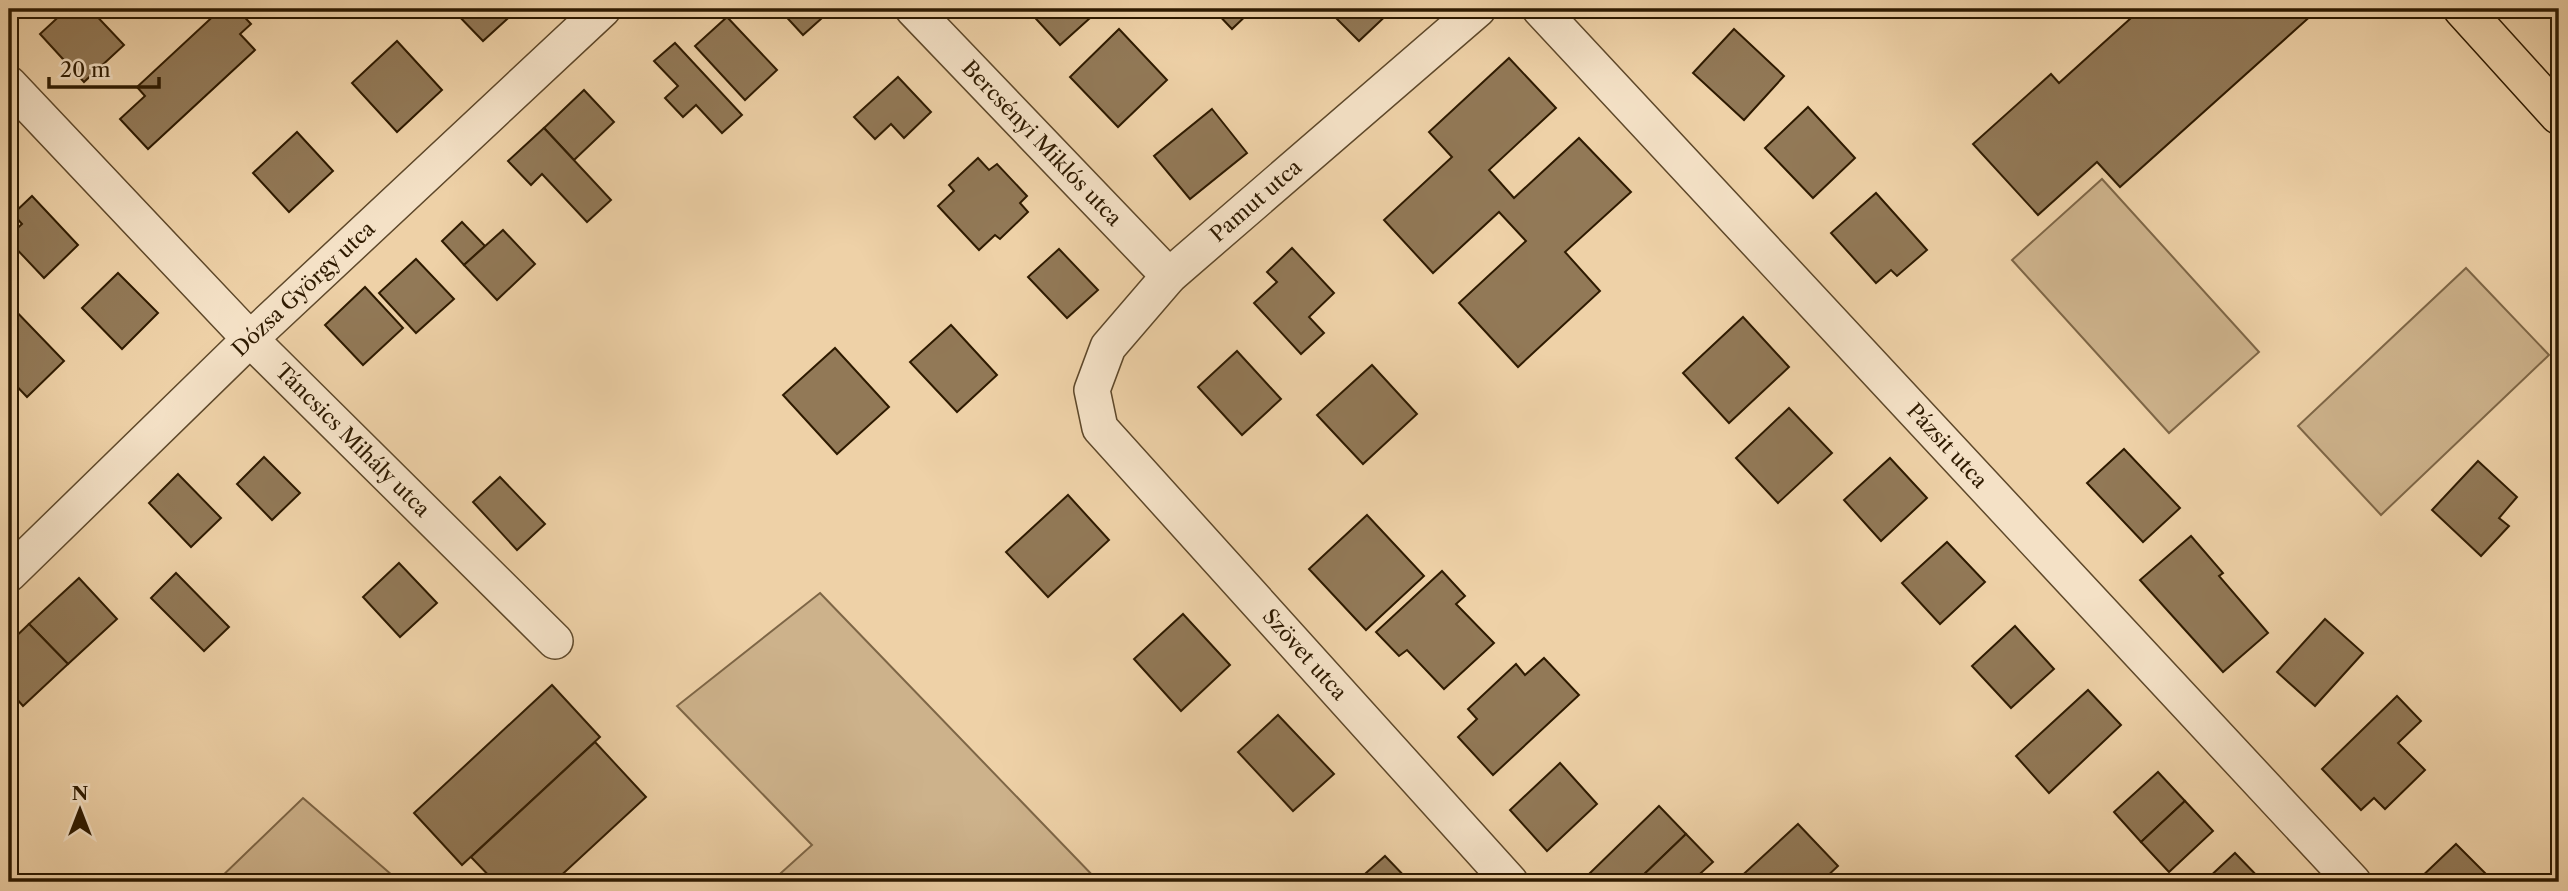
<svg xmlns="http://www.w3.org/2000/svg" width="2568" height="891" viewBox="0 0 2568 891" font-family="'Libre Caslon Text',serif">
	<rect width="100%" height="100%" fill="#eed1a7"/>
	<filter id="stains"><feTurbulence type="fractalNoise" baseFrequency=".00286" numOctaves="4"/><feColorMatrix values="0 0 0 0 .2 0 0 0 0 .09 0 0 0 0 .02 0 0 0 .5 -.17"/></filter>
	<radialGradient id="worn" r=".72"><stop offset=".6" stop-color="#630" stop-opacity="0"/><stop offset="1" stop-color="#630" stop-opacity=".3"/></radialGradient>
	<g fill="#cdb28b" stroke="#7e6646" stroke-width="2">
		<path d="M2102 179 2259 352 2169 433 2012 260Z"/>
		<path d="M2466 268 2549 355 2381 515 2298 426Z"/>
		<path d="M820 593 1099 882H771L812 845 677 706Z"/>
		<path d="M303 798 400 882H216Z"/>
	</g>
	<g fill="#927957" stroke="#2e1a00" stroke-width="2">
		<path d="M67 9H90L124 45 84 82 40 34Z"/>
		<path d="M221 9H237L251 24 240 34 255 50 148 149 120 119 145 96 137 87Z"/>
		<path d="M452 9H518L483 41Z"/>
		<path d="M779 9H832L803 35Z"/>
		<path d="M1027 9H1100L1060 45Z"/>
		<path d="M1213 9H1253L1232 29Z"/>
		<path d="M1327 9H1393L1359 41Z"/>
		<path d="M1629 9H1647L1637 17Z"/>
		<path d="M2141 9H2310L2314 13 2120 187 2097 162 2038 215 1973 144 2051 74 2059 83Z"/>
		<path d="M727 17 777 70 745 100 695 46Z"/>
		<path d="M1119 29 1167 80 1118 127 1070 77Z"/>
		<path d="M1734 29 1784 76 1744 120 1693 73Z"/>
		<path d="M397 41 442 90 397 132 352 83Z"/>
		<path d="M675 43 742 115 722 133 696 105 683 117 665 98 678 86 654 61Z"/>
		<path d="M1509 58 1556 108 1489 170 1514 198 1579 138 1631 192 1565 252 1600 291 1518 367 1459 303 1526 241 1499 212 1433 273 1384 220 1452 157 1429 132Z"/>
		<path d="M898 77 931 112 904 138 891 124 875 139 854 117Z"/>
		<path d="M584 90 614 122 574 160 544 128Z"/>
		<path d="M1808 107 1855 158 1813 198 1765 148Z"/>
		<path d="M1212 109 1247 153 1190 199 1154 156Z"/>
		<path d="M544 128 611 200 587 222 542 174 531 185 508 161Z"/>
		<path d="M297 132 333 171 289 212 253 173Z"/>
		<path d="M978 158 989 170 997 164 1027 196 1020 203 1028 212 1000 239 995 235 979 250 938 206 954 191 949 185Z"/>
		<path d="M1876 193 1927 250 1897 276 1891 270 1876 283 1831 233Z"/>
		<path d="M32 196 78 245 44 278 9 241V236L22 224 13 214Z"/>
		<path d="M462 222 485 246 464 265 442 241Z"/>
		<path d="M503 230 535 264 497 300 464 265Z"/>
		<path d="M1292 248 1334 293 1309 317 1324 333 1301 354 1254 303 1277 282 1267 272Z"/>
		<path d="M1059 249 1098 290 1067 318 1028 277Z"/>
		<path d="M416 259 454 299 416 333 379 293Z"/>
		<path d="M118 273 158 313 122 349 82 308Z"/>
		<path d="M365 287 403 328 363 365 325 325Z"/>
		<path d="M9 304 64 361 27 397 9 378Z"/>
		<path d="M1743 317 1789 367 1729 423 1683 373Z"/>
		<path d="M951 325 997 375 957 412 910 362Z"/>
		<path d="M835 348 889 407 837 454 783 395Z"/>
		<path d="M1237 351 1281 399 1242 435 1198 387Z"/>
		<path d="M1372 365 1417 414 1363 464 1317 415Z"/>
		<path d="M1789 408 1832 453 1778 503 1736 458Z"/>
		<path d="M2124 449 2180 508 2143 542 2087 483Z"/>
		<path d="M264 457 300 493 272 520 237 484Z"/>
		<path d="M1890 458 1927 498 1881 541 1844 500Z"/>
		<path d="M2478 461 2517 497 2499 518 2509 526 2481 556 2432 510Z"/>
		<path d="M178 474 221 518 191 547 149 503Z"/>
		<path d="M500 477 545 524 517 550 473 502Z"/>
		<path d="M1068 495 1109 540 1048 597 1006 552Z"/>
		<path d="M1367 515 1424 576 1366 630 1309 569Z"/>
		<path d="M2191 536 2223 573 2219 576 2268 633 2223 672 2140 580Z"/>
		<path d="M1947 542 1985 582 1940 624 1902 583Z"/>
		<path d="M399 563 437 603 400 637 363 597Z"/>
		<path d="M1442 571 1465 596 1456 604 1494 643 1444 689 1407 650 1399 656 1376 632Z"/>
		<path d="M176 573 229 627 204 651 151 598Z"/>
		<path d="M79 578 117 619 68 664 29 624Z"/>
		<path d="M1183 614 1230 665 1181 711 1134 659Z"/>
		<path d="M2325 619 2363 653 2315 706 2277 672Z"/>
		<path d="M29 624 68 664 23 706 9 690V643Z"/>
		<path d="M2015 626 2054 669 2011 708 1972 666Z"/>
		<path d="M1544 658 1579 695 1493 775 1458 737 1477 719 1468 709 1516 664 1525 675Z"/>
		<path d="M552 685 600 737 462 865 414 813Z"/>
		<path d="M2088 690 2121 725 2049 793 2016 756Z"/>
		<path d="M2397 696 2421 721 2398 743 2425 770 2385 809 2374 798 2361 810 2322 769Z"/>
		<path d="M1278 715 1334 774 1293 811 1238 752Z"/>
		<path d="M595 742 646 797 554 882H495L471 857Z"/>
		<path d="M1560 763 1597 804 1547 851 1510 810Z"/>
		<path d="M2158 772 2185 801 2141 842 2114 812Z"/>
		<path d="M2185 801 2213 831 2169 872 2141 842Z"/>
		<path d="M1659 806 1686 834 1636 882H1599L1590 873Z"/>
		<path d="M1798 824 1838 866 1821 882H1735Z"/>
		<path d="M1686 834 1713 862 1691 882H1636Z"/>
		<path d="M2456 844 2494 882H2416Z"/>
		<path d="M2235 853 2263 882H2204Z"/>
		<path d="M1385 856 1410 882H1356Z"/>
	</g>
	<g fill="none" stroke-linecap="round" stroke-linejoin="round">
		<g stroke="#5e482a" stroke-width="38">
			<g id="minor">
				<path id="s1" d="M913 9 1169 276"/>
				<path id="s2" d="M1478 9 1169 276 1108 347 1092 390 1100 428 1510 882"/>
				<path id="s3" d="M1540 9 2353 882"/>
				<path id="s4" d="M9 84 250 339 555 641"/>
				<path id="s5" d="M9 574 250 339 603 9"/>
			</g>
		</g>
		<g stroke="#2e1a00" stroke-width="41">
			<path id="major" d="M2463 9 2559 115"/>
		</g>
		<use href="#minor" stroke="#f4e1c6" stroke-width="35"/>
		<use href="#major" stroke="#eed1a7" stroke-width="38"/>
	</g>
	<g text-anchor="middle" stroke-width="5" stroke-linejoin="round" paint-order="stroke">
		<g font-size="21" fill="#2e1a00" stroke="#f4e1c6">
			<text dy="7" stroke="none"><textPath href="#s1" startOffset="186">Bercsényi Miklós utca</textPath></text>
			<text transform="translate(1256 201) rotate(-41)" y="7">Pamut utca</text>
			<text dy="7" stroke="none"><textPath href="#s5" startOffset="410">Dózsa György utca</textPath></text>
			<text dy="7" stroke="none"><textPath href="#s4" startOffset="495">Táncsics Mihály utca</textPath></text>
			<text dy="7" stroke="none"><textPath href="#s3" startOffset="597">Pázsit utca</textPath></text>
			<text dy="7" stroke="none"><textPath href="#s2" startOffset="892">Szövet utca</textPath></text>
		</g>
	</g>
	<rect width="2568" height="891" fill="none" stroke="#eed1a7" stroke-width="35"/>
	<rect x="10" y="10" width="2547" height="870" fill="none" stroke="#2e1a00" stroke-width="3.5"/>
	<rect x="18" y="18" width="2533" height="856" fill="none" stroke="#2e1a00" stroke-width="2"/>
	<g transform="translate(80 810)" stroke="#f4e1c6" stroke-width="5" paint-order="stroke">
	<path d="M0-5L12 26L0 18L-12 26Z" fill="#2e1a00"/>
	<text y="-10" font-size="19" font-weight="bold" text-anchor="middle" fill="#2e1a00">N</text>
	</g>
	<path d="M49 77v10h110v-10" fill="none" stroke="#2e1a00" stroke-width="3.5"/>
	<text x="60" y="77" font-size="21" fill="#2e1a00" stroke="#f4e1c6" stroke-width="5" paint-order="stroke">20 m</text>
	<rect width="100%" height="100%" filter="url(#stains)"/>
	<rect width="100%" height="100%" fill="url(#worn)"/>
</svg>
